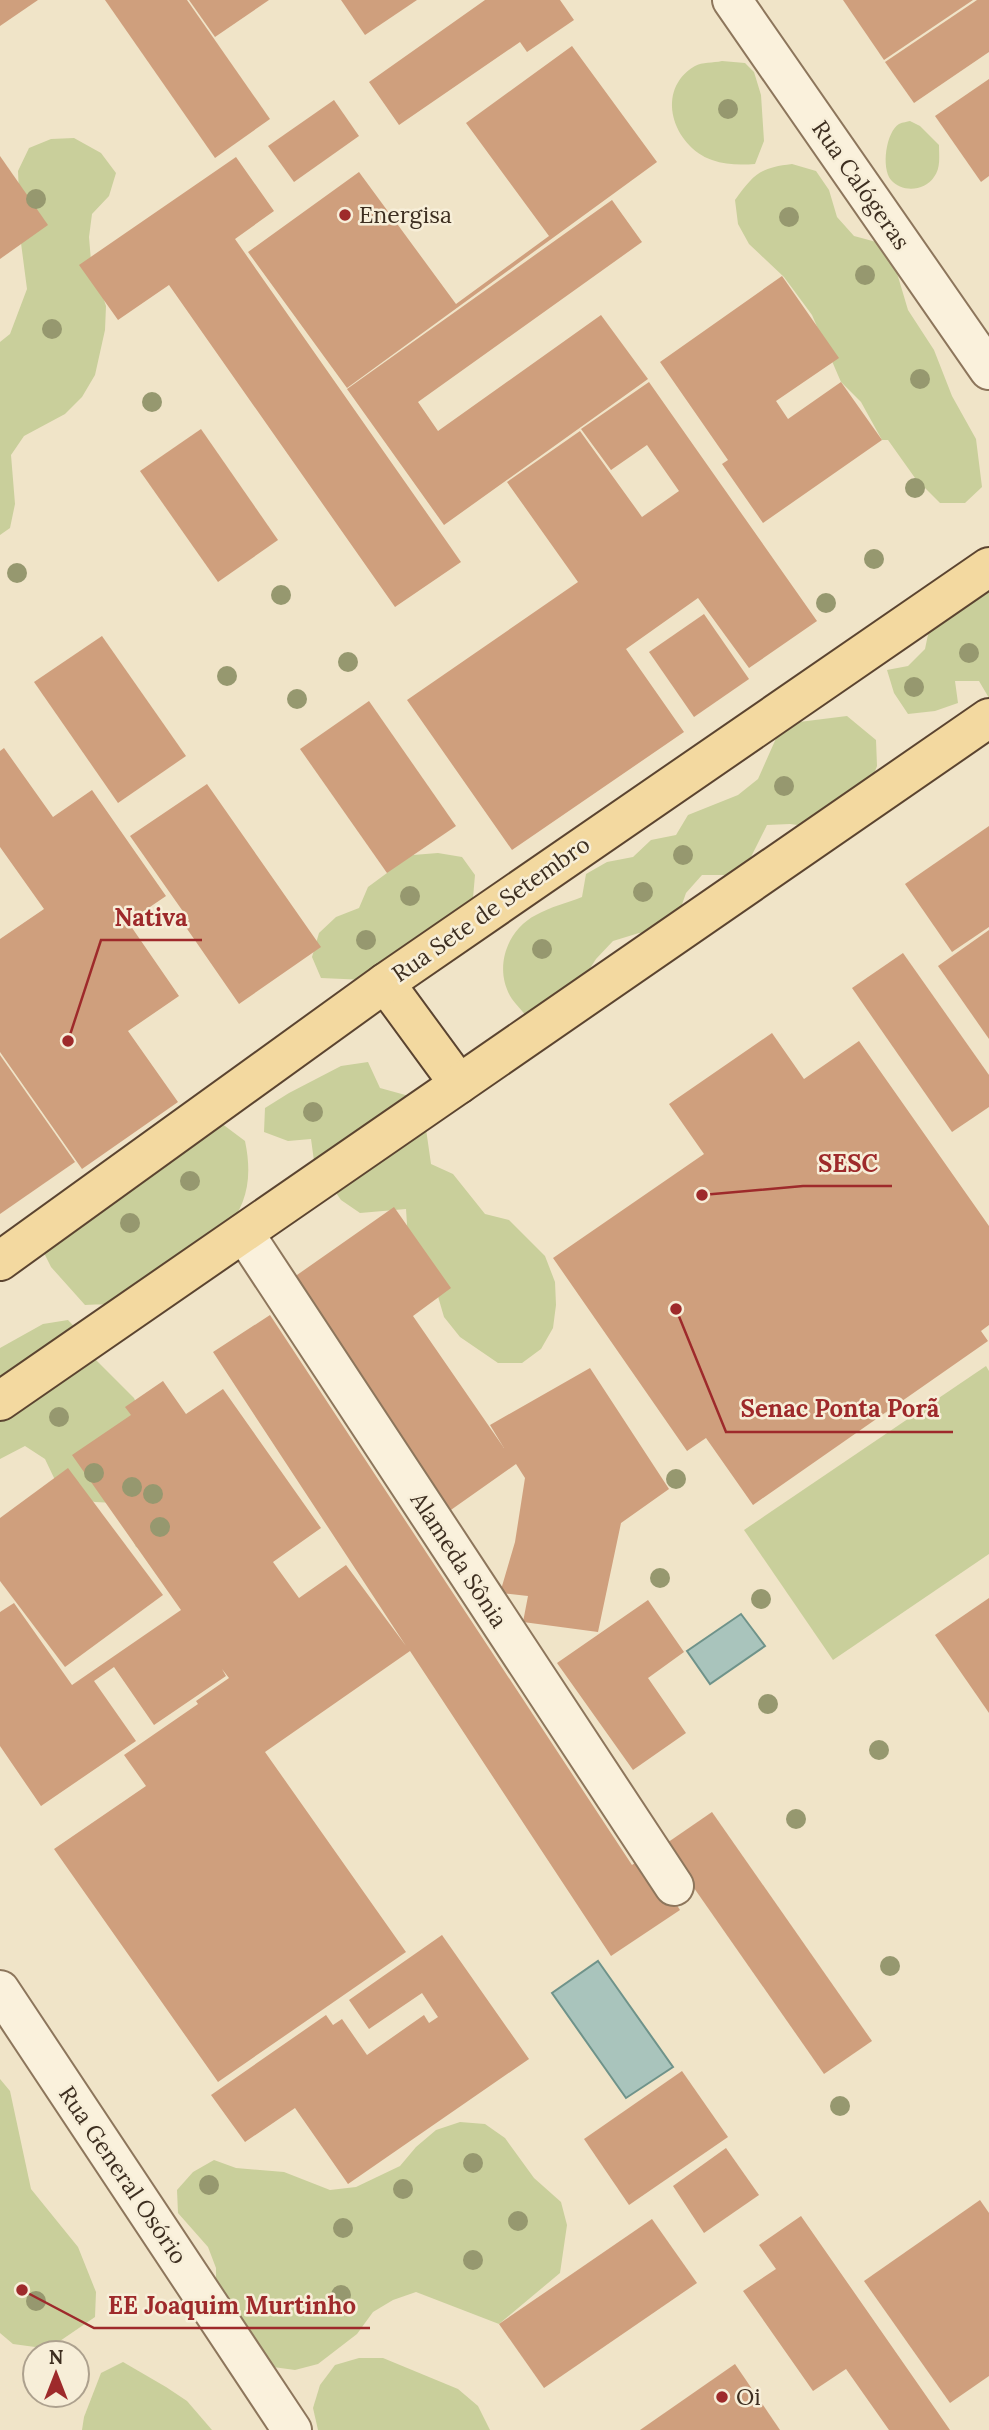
<svg xmlns="http://www.w3.org/2000/svg" width="989" height="2430" viewBox="0 0 989 2430" font-family="Lora,serif">
	<rect width="100%" height="100%" fill="#f0e4c8"/>
	<g fill="#c9cf9b">
		<path d="M722 61 745 63 754 72 761 95 764 141 755 164C740 165 726 165 712 160 673 146 654 90 695 66 702 62 713 63 722 61Z"/>
		<path d="M910 121 920 126 939 145C939 156 941 168 934 177 925 191 902 193 891 180 881 168 886 132 899 124 903 122 907 122 910 121Z"/>
		<path d="M74 138 101 153 116 173 109 196 92 214 89 237 91 261 106 306 105 330 95 375 82 397 65 414 24 436 11 455 15 504 10 528 0 535V342L10 334 27 289 21 243 18 171 29 148 51 139Z"/>
		<path d="M792 164 816 171 829 190 837 217 854 236 880 243 894 263 908 310 934 350 952 396 976 439 982 487 965 503H940L915 478 888 440H882L861 402 841 382 812 315 784 277 749 244 738 224 735 200C754 174 759 168 792 164Z"/>
		<path d="M989 578V698L979 681H955L958 703 935 711 908 714 894 693 887 670 908 666 925 649 930 625Z"/>
		<path d="M847 716 876 740 877 766 869 787 813 827 790 824 767 825 746 867 725 875H702L686 893 678 916 660 932 639 933 613 941 596 959 569 1001 526 1016C522 1010 516 1005 512 999 493 970 506 930 536 915 550 907 567 903 582 897L586 874 607 862 633 857 651 840 676 835 688 815 738 795 758 779 778 734 799 722Z"/>
		<path d="M438 853 462 857 475 875 473 898 461 918 366 980 321 978 312 957 319 933 336 917 359 908 368 887 387 873 392 865 413 855Z"/>
		<path d="M368 1062 380 1088 409 1096 424 1115 431 1164 453 1174 485 1214 509 1220 545 1256 555 1282 556 1305 553 1328 541 1349 522 1363H498L460 1337 444 1317 437 1293 409 1256 406 1209 360 1213 341 1200 314 1161 311 1139 288 1141 264 1132 265 1108 289 1093 341 1066Z"/>
		<path d="M170 1114 217 1120 245 1141C260 1211 222 1239 169 1275 157 1283 141 1298 128 1302 114 1305 98 1304 85 1305L51 1267 41 1247 54 1204 71 1185 112 1161 129 1143Z"/>
		<path d="M68 1320 85 1338 96 1360 134 1398 145 1423 157 1556 136 1547 116 1503 95 1502 72 1497 55 1480 45 1459 25 1446 0 1459V1348L43 1324Z"/>
		<path d="M986 1366 989 1371V1554L833 1660 744 1530Z"/>
		<path d="M0 2079 10 2091 31 2189 78 2247 96 2292 95 2317 57 2343 35 2347 13 2344 0 2333Z"/>
		<path d="M460 2122 485 2124 505 2138 534 2178 561 2202 567 2225 560 2273 499 2324 416 2292 393 2300 373 2312 357 2334 318 2364 295 2370 273 2367 216 2293V2268L208 2247 178 2213 177 2190 193 2172 214 2160 236 2168 284 2172 330 2190 356 2187 400 2166 416 2147 436 2130Z"/>
		<path d="M359 2358H383L458 2389 478 2406 490 2430H318L313 2408 320 2385 335 2365Z"/>
		<path d="M123 2362 166 2387 187 2401 212 2430H82L84 2417 101 2373Z"/>
	</g>
	<g fill="#a9c4bc" stroke="#6f938a" stroke-width="2">
		<path d="M741 1614 765 1646 710 1684 687 1651Z"/>
		<path d="M598 1961 673 2067 626 2098 552 1993Z"/>
	</g>
	<g fill="#cf9f7d">
		<path d="M0 0H38L0 26Z"/>
		<path d="M105 0H187L270 119 215 158Z"/>
		<path d="M189 0H269L215 37Z"/>
		<path d="M341 0H417L365 35Z"/>
		<path d="M485 0H560L574 20 527 52 520 42 399 125 369 82Z"/>
		<path d="M843 0H973L884 60Z"/>
		<path d="M977 0H989V52L914 103 885 62Z"/>
		<path d="M572 46 657 162 347 388 248 252 359 172 456 304 549 236 466 123Z"/>
		<path d="M989 79V176L981 182 935 116Z"/>
		<path d="M334 100 359 136 294 182 268 146Z"/>
		<path d="M0 156 48 225 0 259Z"/>
		<path d="M236 157 274 211 235 239 461 562 395 607 169 285 118 320 79 265Z"/>
		<path d="M612 200 642 242 418 402 438 431 601 315 648 379 444 525 347 389Z"/>
		<path d="M782 276 839 358 776 401 788 419 841 382 882 440 763 523 722 464 728 460 660 362Z"/>
		<path d="M649 382 817 621 749 668 698 598 626 649 684 732 512 850 407 700 578 582 507 482 580 431 642 517 679 491 647 445 611 470 581 429Z"/>
		<path d="M201 429 278 540 218 582 140 471Z"/>
		<path d="M704 614 749 679 694 717 649 652Z"/>
		<path d="M102 636 186 756 118 803 34 682Z"/>
		<path d="M369 701 456 826 387 873 300 749Z"/>
		<path d="M4 748 53 817 92 790 166 896 128 922 179 996 128 1031 178 1102 82 1169 0 1052V939L44 909 0 847V751Z"/>
		<path d="M207 784 321 947 239 1004 183 923 189 920 130 836Z"/>
		<path d="M989 826V927L952 952 905 884Z"/>
		<path d="M989 930V1039L938 966Z"/>
		<path d="M903 953 989 1075V1107L952 1132 852 988Z"/>
		<path d="M772 1033 804 1079 859 1041 970 1199 989 1226V1325L981 1331 988 1341 753 1505 706 1438 687 1451 553 1258 704 1154 669 1104Z"/>
		<path d="M0 1055 75 1162 0 1214Z"/>
		<path d="M394 1207 451 1288 413 1316 504 1448 490 1425 590 1368 669 1489 621 1523 598 1632 523 1622 528 1596 500 1593 515 1542 525 1478 516 1464 448 1512 287 1282Z"/>
		<path d="M270 1315 632 1865 645 1856 680 1910 611 1956 410 1651 265 1752 406 1952 218 2082 54 1849 146 1786 124 1755 198 1704 196 1701 229 1678 222 1669 226 1676 154 1725 114 1667 94 1681 136 1741 41 1806 0 1746V1612L14 1603 72 1685 181 1610 72 1455 131 1415 125 1407 163 1381 186 1414 223 1389 321 1528 273 1562 299 1598 346 1565 406 1646 213 1352Z"/>
		<path d="M68 1468 163 1595 65 1667 0 1581V1518Z"/>
		<path d="M989 1598V1713L935 1635Z"/>
		<path d="M648 1600 684 1652 648 1678 686 1733 633 1770 557 1663Z"/>
		<path d="M712 1812 872 2041 824 2074 664 1845Z"/>
		<path d="M442 1935 529 2059 348 2184 295 2108 245 2142 211 2095 326 2015 333 2025 342 2019 367 2055 424 2015 429 2023 438 2017 422 1993 369 2029 349 2000Z"/>
		<path d="M682 2071 728 2137 629 2205 584 2139Z"/>
		<path d="M726 2148 759 2195 704 2233 673 2186Z"/>
		<path d="M980 2200 989 2213V2376L950 2403 864 2281Z"/>
		<path d="M801 2216 950 2430H889L846 2369 813 2391 743 2291 776 2269 759 2245Z"/>
		<path d="M652 2219 697 2283 544 2388 499 2324Z"/>
		<path d="M735 2364 780 2430H640Z"/>
	</g>
	<g fill="none" stroke-linecap="round" stroke-linejoin="round">
		<g stroke="#8d765c" stroke-width="42">
			<g id="minor">
				<path d="M732 0 989 370"/>
				<path d="M244 1233 674 1886"/>
				<path d="M0 1990 292 2430"/>
			</g>
		</g>
		<g stroke="#5b4430" stroke-width="42">
			<g id="major">
				<path d="M385 983 459 1084"/>
				<path d="M0 1261 385 983 989 567"/>
				<path d="M0 1401 989 718"/>
			</g>
		</g>
		<use href="#minor" stroke="#faf1dc" stroke-width="38"/>
		<use href="#major" stroke="#f3d9a0" stroke-width="38"/>
	</g>
	<g fill="#96986f">
		<circle cx="728" cy="109" r="10"/>
		<circle cx="36" cy="199" r="10"/>
		<circle cx="789" cy="217" r="10"/>
		<circle cx="865" cy="275" r="10"/>
		<circle cx="52" cy="329" r="10"/>
		<circle cx="920" cy="379" r="10"/>
		<circle cx="152" cy="402" r="10"/>
		<circle cx="915" cy="488" r="10"/>
		<circle cx="874" cy="559" r="10"/>
		<circle cx="17" cy="573" r="10"/>
		<circle cx="281" cy="595" r="10"/>
		<circle cx="826" cy="603" r="10"/>
		<circle cx="969" cy="653" r="10"/>
		<circle cx="348" cy="662" r="10"/>
		<circle cx="227" cy="676" r="10"/>
		<circle cx="914" cy="687" r="10"/>
		<circle cx="297" cy="699" r="10"/>
		<circle cx="784" cy="786" r="10"/>
		<circle cx="683" cy="855" r="10"/>
		<circle cx="643" cy="892" r="10"/>
		<circle cx="410" cy="896" r="10"/>
		<circle cx="366" cy="940" r="10"/>
		<circle cx="542" cy="949" r="10"/>
		<circle cx="313" cy="1112" r="10"/>
		<circle cx="190" cy="1181" r="10"/>
		<circle cx="130" cy="1223" r="10"/>
		<circle cx="59" cy="1417" r="10"/>
		<circle cx="94" cy="1473" r="10"/>
		<circle cx="676" cy="1479" r="10"/>
		<circle cx="132" cy="1487" r="10"/>
		<circle cx="153" cy="1494" r="10"/>
		<circle cx="160" cy="1527" r="10"/>
		<circle cx="660" cy="1578" r="10"/>
		<circle cx="761" cy="1599" r="10"/>
		<circle cx="768" cy="1704" r="10"/>
		<circle cx="879" cy="1750" r="10"/>
		<circle cx="796" cy="1819" r="10"/>
		<circle cx="890" cy="1966" r="10"/>
		<circle cx="840" cy="2106" r="10"/>
		<circle cx="473" cy="2163" r="10"/>
		<circle cx="209" cy="2185" r="10"/>
		<circle cx="403" cy="2189" r="10"/>
		<circle cx="518" cy="2221" r="10"/>
		<circle cx="343" cy="2228" r="10"/>
		<circle cx="473" cy="2260" r="10"/>
		<circle cx="341" cy="2295" r="10"/>
		<circle cx="36" cy="2301" r="10"/>
	</g>
	<g fill="#9e2a2b" stroke="#f7eed8" stroke-width="2.5">
		<circle cx="345" cy="215" r="7"/>
		<circle cx="722" cy="2397" r="7"/>
	</g>
	<g text-anchor="middle" stroke-width="5" stroke-linejoin="round" paint-order="stroke">
		<g font-size="23" fill="#3d2e20" stroke="#f7eed8">
			<text transform="translate(861 185) rotate(55)" y="8">Rua Calógeras</text>
			<text transform="translate(491 909) rotate(-35)" y="8">Rua Sete de Setembro</text>
			<text transform="translate(459 1560) rotate(57)" y="8">Alameda Sônia</text>
			<text transform="translate(123 2175) rotate(56)" y="8">Rua General Osório</text>
		</g>
		<g font-size="23" fill="#3d2e20" stroke="#f7eed8" text-anchor="start">
			<text x="359" y="223">Energisa</text>
			<text x="736" y="2405">Oi</text>
		</g>
	</g>
	<path fill="none" stroke="#9e2a2b" stroke-width="2.5" d="M68 1041L101 940H202M702 1195L803 1186H892M676 1309L726 1432H953M22 2290L94 2328H370"/>
	<g fill="#9e2a2b" stroke="#f7eed8" stroke-width="2.5">
		<circle cx="68" cy="1041" r="7"/>
		<circle cx="702" cy="1195" r="7"/>
		<circle cx="676" cy="1309" r="7"/>
		<circle cx="22" cy="2290" r="7"/>
	</g>
	<g font-size="24" text-anchor="middle" font-weight="bold" fill="#9e2a2b" stroke="#f7eed8" stroke-width="5" stroke-linejoin="round" paint-order="stroke">
		<text x="151" y="926">Nativa</text>
		<text x="848" y="1172">SESC</text>
		<text x="840" y="1417">Senac Ponta Porã</text>
		<text x="232" y="2314">EE Joaquim Murtinho</text>
	</g>
	<g transform="translate(56 2374)"><circle r="33" fill="#f7eed8" stroke="#ada18e" stroke-width="2"/>
	<path d="M0-5L12 26L0 18L-12 26Z" fill="#9e2a2b"/>
	<text y="-10" font-size="19" font-weight="bold" text-anchor="middle" fill="#3d2e20">N</text>
	</g>
</svg>
